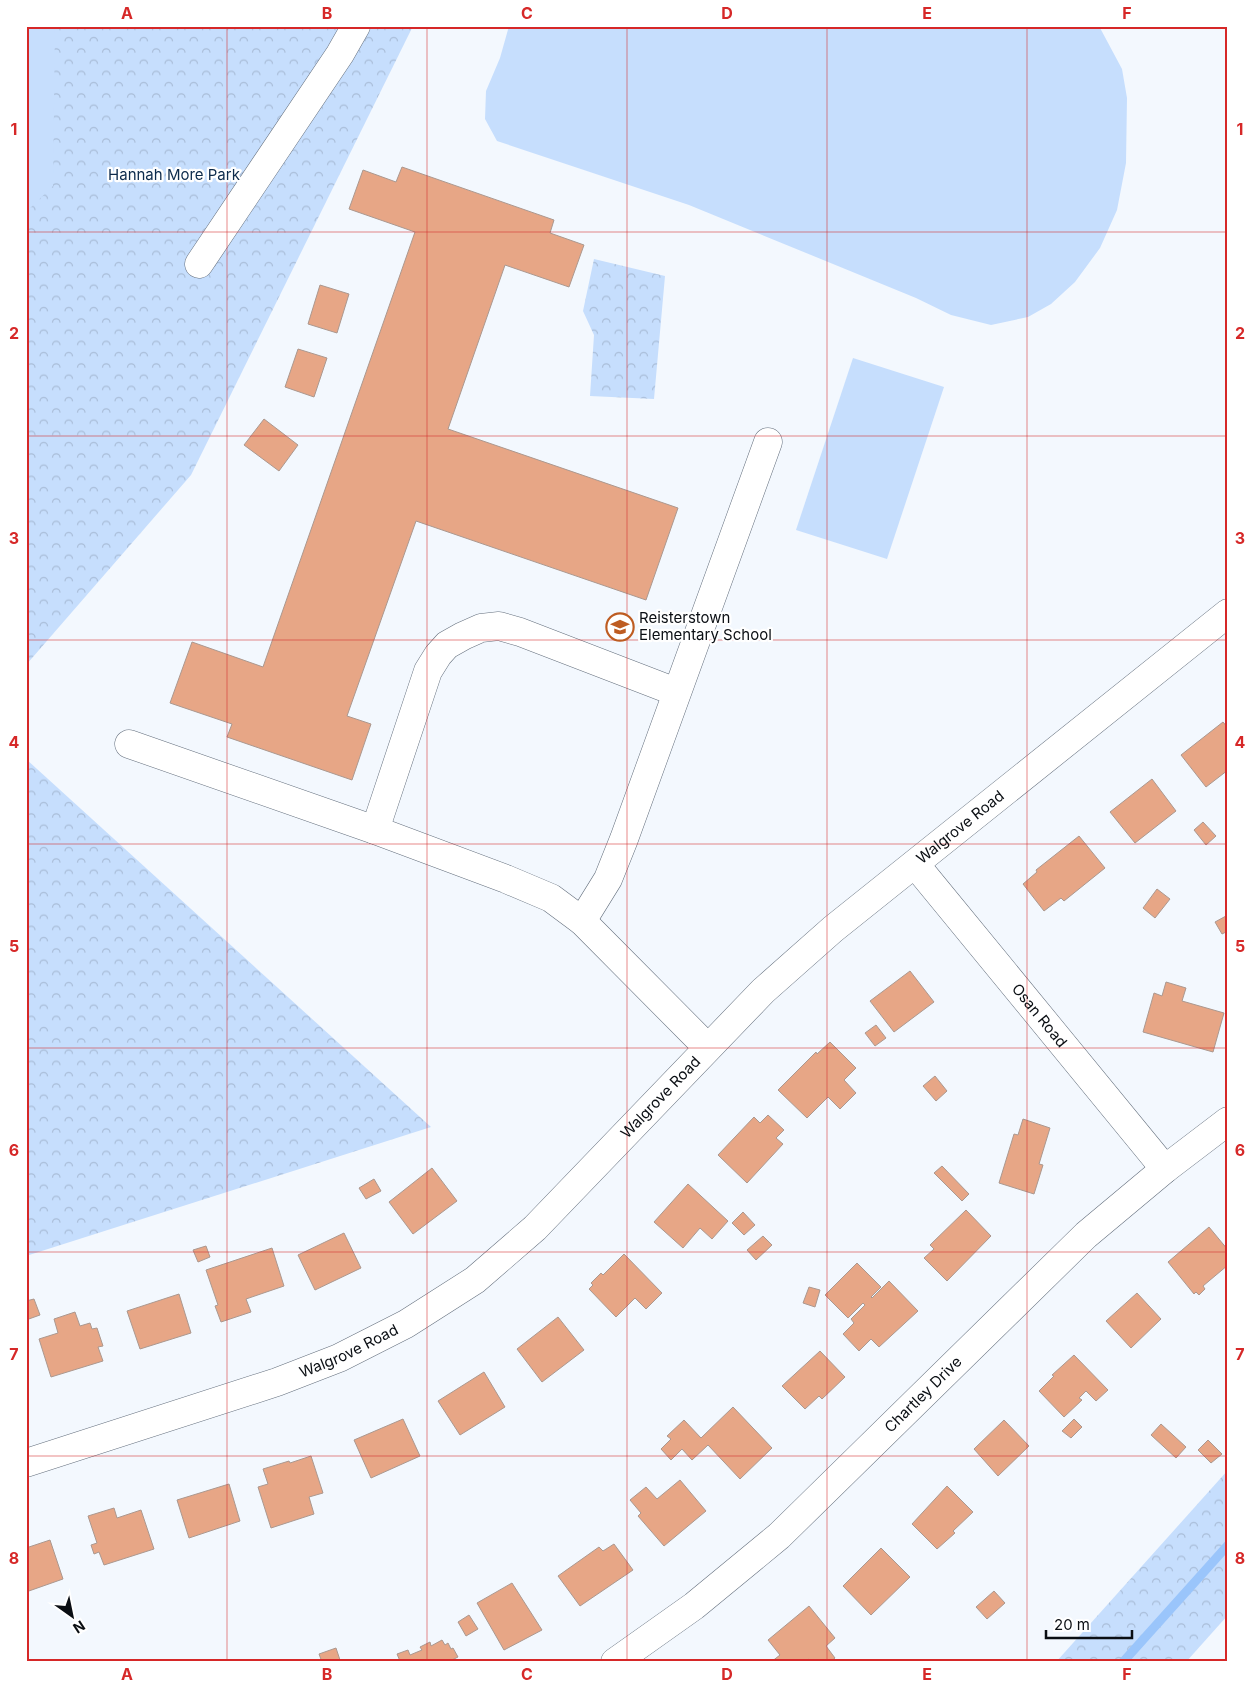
<svg xmlns="http://www.w3.org/2000/svg" width="1254" height="1688" viewBox="0 0 1254 1688" font-family="Inter,sans-serif">
	<defs>
		<pattern id="park-crowns" width="20" height="18" patternUnits="userSpaceOnUse" patternTransform="scale(1.25)"><rect width="20" height="18" fill="#c6defd"/><path d="M2 6a3 3 0 1 1 6 0M12 15a3 3 0 1 1 6 0" fill="none" stroke="#a9bdd8"/></pattern>
	</defs>
	<rect width="100%" height="100%" fill="#f3f8fe"/>
	<g fill="url(#park-crowns)">
		<path d="M26 26H413L191 475 26 665Z"/>
		<path d="M594 259 665 276 654 399 590 396 594 335 583 311Z"/>
		<path d="M26 759 431 1127 26 1256Z"/>
		<path d="M1228 1470V1615L1186 1662H1056Z"/>
	</g>
	<g fill="#c6defd">
		<path d="M26 26H55L53 186 26 212Z"/>
		<path d="M509 26H1099L1122 69 1127 98 1126 163 1117 210 1100 248 1075 282 1051 304 1028 317 991 325 951 315 916 298 689 205 497 141 485 119 486 91 500 58Z"/>
		<path d="M853 358 944 387 887 559 796 530Z"/>
	</g>
	<g fill="none" stroke-linecap="round" stroke-linejoin="round">
		<path stroke="#9ac5fb" stroke-width="9" d="M1123 1662 1228 1545"/>
	</g>
	<g fill="#e7a686" stroke="#ab988f">
		<path d="M402 167 554 220 550 233 584 245 569 287 505 265 448 429 678 508 646 600 416 521 347 716 371 724 352 780 227 737 232 724 170 703 192 642 263 667 415 232 349 209 363 170 396 182Z"/>
		<path d="M320 285 349 294 337 333 308 324Z"/>
		<path d="M298 349 327 358 314 397 285 387Z"/>
		<path d="M264 419 298 445 279 471 244 445Z"/>
		<path d="M1223 722 1228 728V770L1206 787 1181 755Z"/>
		<path d="M1152 779 1176 811 1135 843 1110 812Z"/>
		<path d="M1203 822 1216 836 1206 845 1194 830Z"/>
		<path d="M1079 836 1105 868 1064 901 1061 898 1044 911 1023 884 1037 872 1036 870Z"/>
		<path d="M1157 889 1170 899 1155 918 1143 908Z"/>
		<path d="M1226 916 1228 919V931L1222 934 1215 922Z"/>
		<path d="M910 971 934 1002 894 1032 870 1001Z"/>
		<path d="M1166 982 1186 988 1182 1001 1224 1013 1213 1052 1143 1032 1154 993 1162 996Z"/>
		<path d="M876 1025 886 1038 875 1046 865 1033Z"/>
		<path d="M830 1042 856 1068 844 1080 856 1093 840 1109 828 1097 807 1118 778 1090 816 1052 817 1054Z"/>
		<path d="M935 1076 947 1091 936 1101 923 1086Z"/>
		<path d="M768 1115 784 1130 776 1138 783 1144 747 1183 718 1155 754 1117 760 1123Z"/>
		<path d="M1023 1119 1050 1128 1039 1164 1043 1165 1034 1194 999 1183 1014 1134 1018 1135Z"/>
		<path d="M942 1166 969 1194 962 1201 934 1173Z"/>
		<path d="M432 1168 457 1201 413 1234 389 1202Z"/>
		<path d="M374 1179 381 1191 366 1199 359 1188Z"/>
		<path d="M688 1184 728 1221 712 1239 700 1228 683 1248 654 1222Z"/>
		<path d="M966 1210 991 1236 947 1281 924 1258 934 1249 930 1245Z"/>
		<path d="M743 1212 755 1225 744 1235 732 1223Z"/>
		<path d="M1209 1227 1228 1250V1265L1203 1286 1205 1289 1199 1295 1196 1292 1194 1294 1168 1262Z"/>
		<path d="M344 1233 361 1268 315 1290 298 1255Z"/>
		<path d="M763 1236 772 1245 756 1260 747 1250Z"/>
		<path d="M206 1246 210 1257 198 1262 193 1250Z"/>
		<path d="M272 1248 284 1286 246 1299 251 1312 221 1322 215 1306 218 1305 206 1270Z"/>
		<path d="M624 1254 662 1293 646 1309 635 1298 616 1317 589 1289 593 1285 591 1283 601 1273 603 1275Z"/>
		<path d="M857 1263 881 1287 871 1297 872 1298 889 1281 918 1311 879 1347 871 1339 859 1351 843 1334 854 1323 851 1319 865 1305 863 1303 848 1318 825 1295Z"/>
		<path d="M809 1287 820 1290 815 1307 803 1303Z"/>
		<path d="M1137 1293 1161 1319 1131 1348 1106 1321Z"/>
		<path d="M179 1294 191 1333 140 1349 127 1311Z"/>
		<path d="M34 1299 40 1315 26 1320V1301Z"/>
		<path d="M75 1312 80 1326 90 1323 92 1329 97 1328 103 1346 98 1347 103 1361 51 1377 39 1339 58 1333 54 1319Z"/>
		<path d="M558 1317 584 1350 542 1382 517 1349Z"/>
		<path d="M820 1351 845 1377 822 1399 819 1396 805 1409 782 1386Z"/>
		<path d="M1074 1355 1108 1390 1096 1401 1086 1391 1079 1398 1082 1400 1064 1417 1039 1391 1054 1376 1052 1375Z"/>
		<path d="M484 1372 505 1407 460 1435 438 1401Z"/>
		<path d="M733 1407 772 1448 740 1479 708 1445 692 1460 682 1449 671 1460 661 1449 671 1439 667 1436 684 1420 701 1438Z"/>
		<path d="M403 1419 420 1456 371 1478 354 1440Z"/>
		<path d="M1074 1419 1082 1427 1071 1438 1062 1431Z"/>
		<path d="M1004 1420 1029 1446 998 1476 974 1449Z"/>
		<path d="M1161 1424 1186 1447 1176 1458 1151 1435Z"/>
		<path d="M1208 1440 1222 1454 1211 1463 1198 1450Z"/>
		<path d="M311 1456 323 1493 309 1497 314 1514 271 1528 258 1487 268 1484 263 1469 289 1461 290 1463Z"/>
		<path d="M680 1480 706 1511 664 1546 638 1516 641 1513 630 1500 646 1487 657 1499Z"/>
		<path d="M229 1484 240 1521 189 1538 177 1500Z"/>
		<path d="M947 1486 973 1512 953 1531 955 1533 937 1549 912 1524Z"/>
		<path d="M114 1508 117 1518 141 1510 154 1549 104 1565 99 1552 94 1554 91 1545 97 1543 88 1516Z"/>
		<path d="M50 1540 63 1579 26 1592V1548Z"/>
		<path d="M614 1544 633 1570 580 1606 558 1576 599 1547 603 1551Z"/>
		<path d="M881 1548 910 1577 871 1615 843 1586Z"/>
		<path d="M512 1583 542 1630 504 1650 477 1603Z"/>
		<path d="M994 1591 1005 1603 987 1619 976 1607Z"/>
		<path d="M809 1606 835 1638 826 1646 835 1658 830 1662H811L809 1659 805 1662H771L780 1655 768 1640Z"/>
		<path d="M469 1615 478 1629 466 1636 458 1622Z"/>
		<path d="M442 1640 445 1645 448 1643 451 1649 453 1648 458 1657 452 1660 453 1662H397L400 1661 397 1654 408 1650 410 1655 422 1650 420 1647 430 1642 431 1646Z"/>
		<path d="M336 1648 340 1660 322 1662 319 1654Z"/>
	</g>
	<g fill="none" stroke-linecap="round" stroke-linejoin="round">
		<g stroke="#646f7d" stroke-width="29">
			<g id="minor">
				<path d="M199 264 340 54 356 26"/>
				<path d="M129 744 375 830 506 879 551 898 582 921 608 879 624 839 768 442"/>
				<path d="M375 830 428 671 438 655 447 645 463 636 481 628 499 626 520 632 676 692"/>
				<path id="s1" d="M915 864 1165 1169"/>
				<path d="M582 921 707 1047"/>
				<path id="s2" d="M26 1463 277 1382 339 1358 406 1324 475 1280 535 1228 763 991 833 929 1228 613"/>
				<path id="s3" d="M615 1662 694 1606 779 1536 1086 1235 1165 1169 1228 1121"/>
			</g>
		</g>
		<use href="#minor" stroke="#fff" stroke-width="28"/>
	</g>
	<path fill="none" stroke="#d62828" stroke-width="1" stroke-opacity="0.55" d="M227 26V1662M427 26V1662M627 26V1662M827 26V1662M1027 26V1662M26 232H1228M26 436H1228M26 640H1228M26 844H1228M26 1048H1228M26 1252H1228M26 1456H1228"/>
	<defs>
		<g id="school-ring" transform="scale(1.4375)"><circle r="9.5" fill="#fff" stroke="#be5c21" stroke-width="1.5"/><path d="M0-5L7-2L0 1L-7-2ZM-4 1L0 2.5L4 1V4Q0 6-4 4Z" fill="#be5c21"/></g>
	</defs>
	<g fill-rule="evenodd">
		<use href="#school-ring" x="620" y="627"/>
	</g>
	<g text-anchor="middle" stroke-width="4.5" stroke-linejoin="round" paint-order="stroke">
		<g font-size="15" fill="#0c2a4b" stroke="#fff">
			<text x="174" y="180">Hannah More Park</text>
		</g>
		<g font-size="15" fill="#0a0e13" stroke="#fff" text-anchor="start">
			<text x="639" y="623">Reisterstown<tspan x="639" dy="17">Elementary School</tspan></text>
		</g>
		<g font-size="15" fill="#0a0e13" stroke="#fff">
			<text dy="5" stroke="none"><textPath href="#s2" startOffset="1152">Walgrove Road</textPath></text>
			<text dy="5" stroke="none"><textPath href="#s1" startOffset="196">Osan Road</textPath></text>
			<text dy="5" stroke="none"><textPath href="#s2" startOffset="748">Walgrove Road</textPath></text>
			<text dy="5" stroke="none"><textPath href="#s2" startOffset="342">Walgrove Road</textPath></text>
			<text dy="5" stroke="none"><textPath href="#s3" startOffset="409">Chartley Drive</textPath></text>
		</g>
	</g>
	<rect width="1254" height="1688" fill="none" stroke="#ffffff" stroke-width="55"/>
	<g transform="translate(72 1616) rotate(147)" stroke="#ffffff" stroke-width="4" paint-order="stroke">
	<path d="M0-4L9 19L0 12L-9 19Z" fill="#0a0e13"/>
	<text y="-8" font-size="14" font-weight="bold" text-anchor="middle" fill="#0a0e13">N</text>
	</g>
	<path d="M1046 1630v8h86v-8" fill="none" stroke="#0a0e13" stroke-width="2.5"/>
	<text x="1054" y="1630" font-size="15" fill="#0a0e13" stroke="#ffffff" stroke-width="4" paint-order="stroke">20 m</text>
	<rect x="28" y="28" width="1198" height="1632" fill="none" stroke="#d62828" stroke-width="2"/>
	<g font-size="16" text-anchor="middle" font-weight="bold" fill="#d62828">
		<text x="127" y="19">A</text>
		<text x="327" y="19">B</text>
		<text x="527" y="19">C</text>
		<text x="727" y="19">D</text>
		<text x="927" y="19">E</text>
		<text x="1127" y="19">F</text>
		<text x="14" y="135">1</text>
		<text x="1240" y="135">1</text>
		<text x="14" y="339">2</text>
		<text x="1240" y="339">2</text>
		<text x="14" y="544">3</text>
		<text x="1240" y="544">3</text>
		<text x="14" y="748">4</text>
		<text x="1240" y="748">4</text>
		<text x="14" y="952">5</text>
		<text x="1240" y="952">5</text>
		<text x="14" y="1156">6</text>
		<text x="1240" y="1156">6</text>
		<text x="14" y="1360">7</text>
		<text x="1240" y="1360">7</text>
		<text x="14" y="1564">8</text>
		<text x="1240" y="1564">8</text>
		<text x="127" y="1680">A</text>
		<text x="327" y="1680">B</text>
		<text x="527" y="1680">C</text>
		<text x="727" y="1680">D</text>
		<text x="927" y="1680">E</text>
		<text x="1127" y="1680">F</text>
	</g>
</svg>
